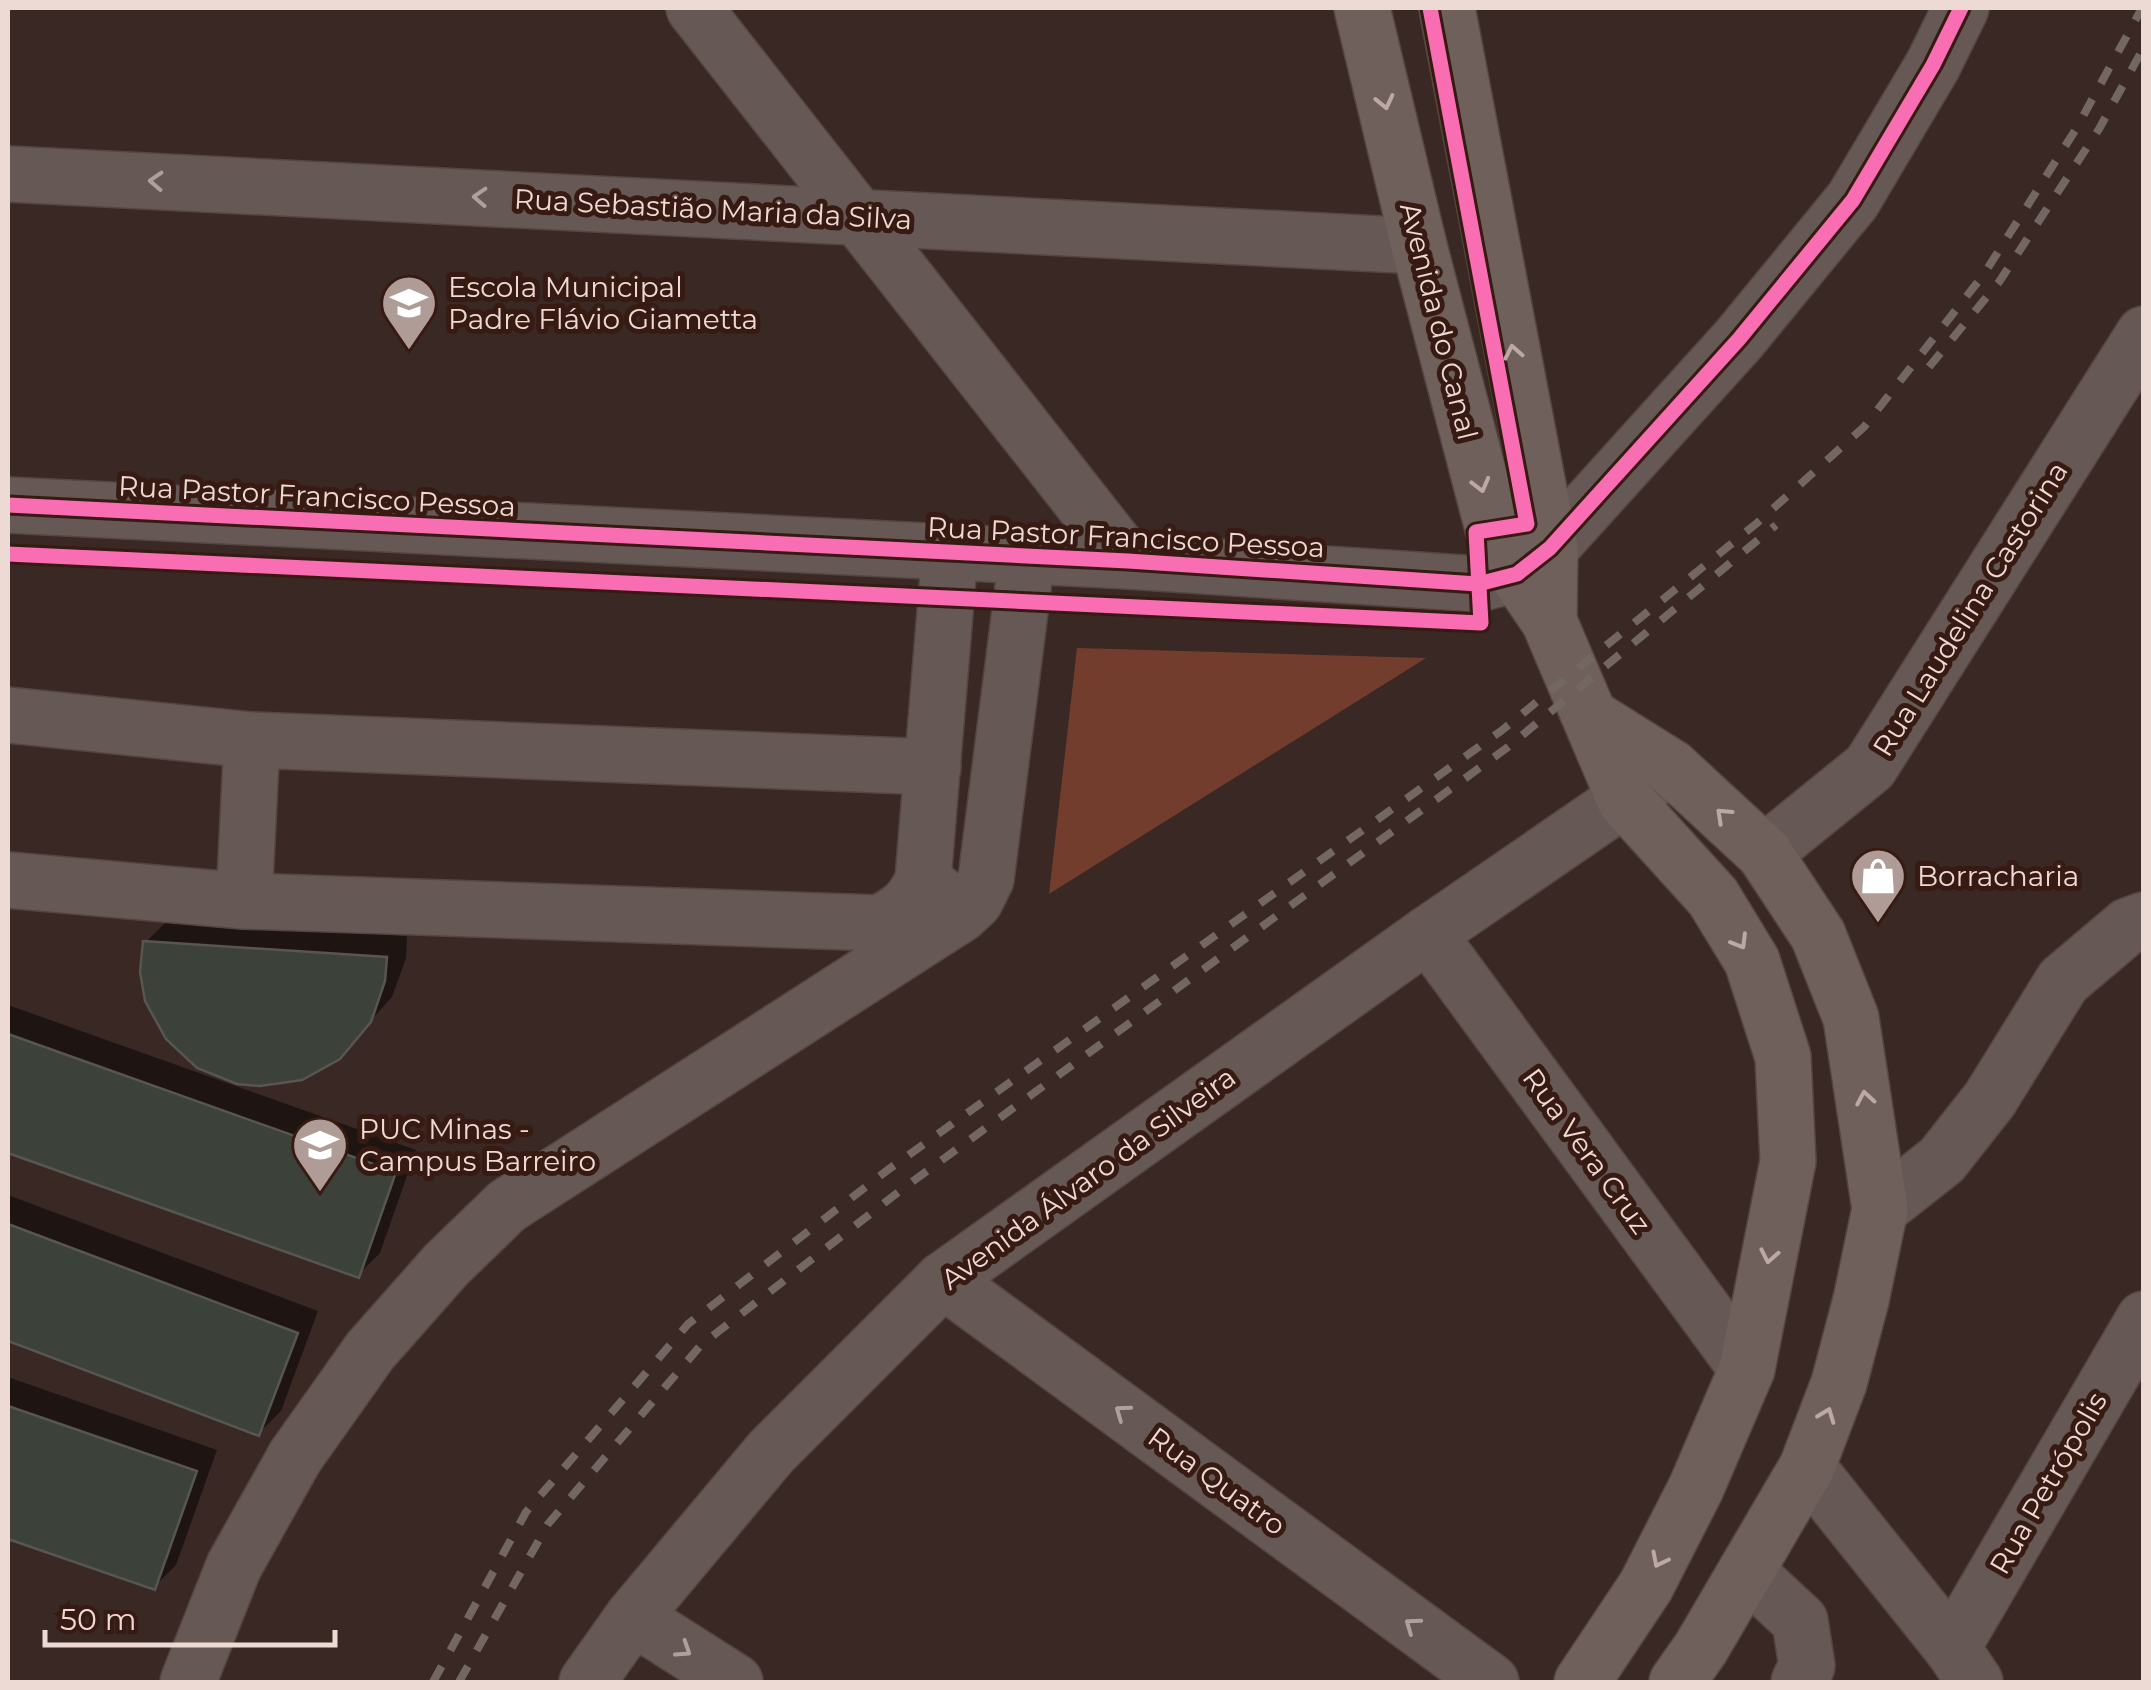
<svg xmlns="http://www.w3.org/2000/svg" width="2151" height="1690" viewBox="0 0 2151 1690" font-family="Montserrat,sans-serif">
	<rect width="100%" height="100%" fill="#392823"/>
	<path fill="#733d2d" d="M1077 648 1426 658 1049 894Z"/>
	<g fill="#0007">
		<path d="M168 920 407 936 406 958 392 997 338 1057 146 942Z"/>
		<path d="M8 1005 416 1150 380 1253 358 1275 8 1151Z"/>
		<path d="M8 1195 318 1311 281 1411 259 1433 8 1339Z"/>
		<path d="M8 1377 217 1450 176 1565 154 1587 8 1536Z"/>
	</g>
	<g fill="#3c423a" stroke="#575650" stroke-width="2.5">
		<path d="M143 941 387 957 385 981 371 1022 340 1059 302 1080 260 1086 237 1084 197 1068 166 1039 145 1001 140 972Z"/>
		<path d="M8 1034 396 1172 359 1278 8 1153Z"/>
		<path d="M8 1224 298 1333 259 1436 8 1341Z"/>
		<path d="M8 1406 197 1471 155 1590 8 1539Z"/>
	</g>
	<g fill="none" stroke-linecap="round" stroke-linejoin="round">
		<g stroke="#544541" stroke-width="58">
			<g id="minor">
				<path d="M694 8 1128 561"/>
				<path d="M8 174 1419 246"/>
				<path d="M8 505 1128 561 1478 584 1517 574 1550 548 1739 339 1853 200 1933 65 1961 8"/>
				<path d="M8 715 252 740"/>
				<path d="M1764 853 1870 767 2144 334"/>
				<path d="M923 879C914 902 902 912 879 923L244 901 252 740 933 767"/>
				<path d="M8 880 244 901"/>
				<path d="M948 902 923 879 950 552"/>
				<path d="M1428 934 1747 1369"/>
				<path d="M1880 1209 1942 1160 1990 1099 2063 981 2128 926 2144 920"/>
				<path d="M943 1280 1491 1682"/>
				<path d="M1807 1467 1952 1648 1975 1682"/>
				<path d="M1746 1571 1800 1621 1807 1666 1799 1682"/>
				<path d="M633 1617 735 1682"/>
				<path d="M1952 1648 2144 1319"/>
				<path d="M188 1682 234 1566 295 1457 370 1351 446 1265 507 1206 961 914 975 901 986 879 1027 556"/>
				<path d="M587 1682 633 1617 771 1452 943 1280 1428 934 1665 771"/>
			</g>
		</g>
		<g stroke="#544541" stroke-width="58">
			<g id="major">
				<path d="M1362 8 1419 246 1493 529 1517 574 1549 621 1625 800 1713 897 1752 961 1783 1057 1788 1161 1747 1369 1696 1488 1646 1586 1582 1682"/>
				<path d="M1447 8 1550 548 1549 621"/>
				<path d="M1591 717 1671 767 1764 853 1818 935 1851 1018 1880 1209 1861 1300 1839 1383 1807 1467 1701 1648 1677 1682"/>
			</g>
		</g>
		<use href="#minor" stroke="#655855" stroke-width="55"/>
		<use href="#major" stroke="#70605b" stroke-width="55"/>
		<g stroke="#736764" stroke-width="8" stroke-dasharray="18 18" stroke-linecap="butt">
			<path d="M1929 367 1999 282 2099 129 2144 47"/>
			<path d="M433 1682 526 1512 688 1324 889 1169 1501 731 1757 523 1864 427 1984 274 2076 129 2142 8"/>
			<path d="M459 1682 548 1524 701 1345 905 1187 1508 747 1776 525"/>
		</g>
		<g stroke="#371a12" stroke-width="21">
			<g id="cycleway">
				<path d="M8 505 1128 561 1478 584 1517 574 1550 548 1739 339 1853 200 1933 65 1961 8"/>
				<path d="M8 554 1481 623 1476 532 1527 524 1430 8"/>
			</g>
		</g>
		<use href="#cycleway" stroke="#f96db3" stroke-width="15"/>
	</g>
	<defs><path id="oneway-chevron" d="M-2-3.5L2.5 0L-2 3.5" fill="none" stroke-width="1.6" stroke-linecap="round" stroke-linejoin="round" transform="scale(2.5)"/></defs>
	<g stroke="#bca9a4">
		<use href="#oneway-chevron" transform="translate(1385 102) rotate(77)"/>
		<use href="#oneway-chevron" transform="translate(1513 352) rotate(-101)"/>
		<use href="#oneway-chevron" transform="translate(1481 485) rotate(75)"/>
		<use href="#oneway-chevron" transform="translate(1723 815) rotate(-137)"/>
		<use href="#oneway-chevron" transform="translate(1740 942) rotate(59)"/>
		<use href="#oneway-chevron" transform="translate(1865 1098) rotate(-100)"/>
		<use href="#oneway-chevron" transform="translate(1769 1256) rotate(101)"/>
		<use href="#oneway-chevron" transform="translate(1827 1415) rotate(-69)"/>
		<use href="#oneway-chevron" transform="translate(1659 1560) rotate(117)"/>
	</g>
	<g stroke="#b0a09b">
		<use href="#oneway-chevron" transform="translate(156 181) rotate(-177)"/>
		<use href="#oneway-chevron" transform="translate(480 197) rotate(-177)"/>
		<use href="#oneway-chevron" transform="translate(1122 1412) rotate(-144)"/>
		<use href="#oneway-chevron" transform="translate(1412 1625) rotate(-144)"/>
		<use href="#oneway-chevron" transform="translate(684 1650) rotate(33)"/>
	</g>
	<defs>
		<g id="school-pin" transform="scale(2.875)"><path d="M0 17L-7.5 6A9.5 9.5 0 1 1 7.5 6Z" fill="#af9c96" stroke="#371a12"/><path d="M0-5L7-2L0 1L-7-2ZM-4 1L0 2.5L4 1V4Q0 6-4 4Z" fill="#fff"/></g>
		<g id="shop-pin" transform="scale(2.875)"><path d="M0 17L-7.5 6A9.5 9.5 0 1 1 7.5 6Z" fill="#af9c96" stroke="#371a12"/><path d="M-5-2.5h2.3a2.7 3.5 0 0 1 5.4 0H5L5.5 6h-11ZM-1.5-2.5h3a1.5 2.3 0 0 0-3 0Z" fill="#fff"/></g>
		<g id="university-pin" transform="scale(2.875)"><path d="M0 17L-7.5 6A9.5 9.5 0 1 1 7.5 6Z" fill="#af9c96" stroke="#371a12"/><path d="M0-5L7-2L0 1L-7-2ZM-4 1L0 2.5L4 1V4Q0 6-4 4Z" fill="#fff"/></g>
	</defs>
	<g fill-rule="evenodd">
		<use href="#school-pin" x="409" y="303"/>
		<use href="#shop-pin" x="1878" y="876"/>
		<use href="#university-pin" x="320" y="1145"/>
	</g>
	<g text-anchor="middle" stroke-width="10" stroke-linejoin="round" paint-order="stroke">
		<g font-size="28" fill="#eedad4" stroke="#371a12">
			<text transform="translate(713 209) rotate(3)" y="10">Rua Sebastião Maria da Silva</text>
			<text transform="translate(1439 321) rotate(76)" y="10">Avenida do Canal</text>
			<text transform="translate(317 496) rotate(3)" y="10">Rua Pastor Francisco Pessoa</text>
			<text transform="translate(1126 537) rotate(3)" y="10">Rua Pastor Francisco Pessoa</text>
			<text transform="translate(1970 609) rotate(-58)" y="10">Rua Laudelina Castorina</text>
			<text transform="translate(1587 1151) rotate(54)" y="10">Rua Vera Cruz</text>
			<text transform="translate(1088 1178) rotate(-36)" y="10">Avenida Álvaro da Silveira</text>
			<text transform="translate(1217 1481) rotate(36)" y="10">Rua Quatro</text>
			<text transform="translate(2048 1483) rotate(-60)" y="10">Rua Petrópolis</text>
		</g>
		<g font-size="28" fill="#eedad4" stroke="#371a12" text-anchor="start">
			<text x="448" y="297">Escola Municipal<tspan x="448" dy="32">Padre Flávio Giametta</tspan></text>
			<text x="1917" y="886">Borracharia</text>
			<text x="359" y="1139">PUC Minas -<tspan x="359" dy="32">Campus Barreiro</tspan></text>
		</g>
	</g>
	<rect width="2151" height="1690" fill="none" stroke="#eedad4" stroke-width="20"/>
	<path d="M45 1630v15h290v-15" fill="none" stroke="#eedad4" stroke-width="5"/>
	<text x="60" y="1630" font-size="30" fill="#eedad4" stroke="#371a12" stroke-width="8" paint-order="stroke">50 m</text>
</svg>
